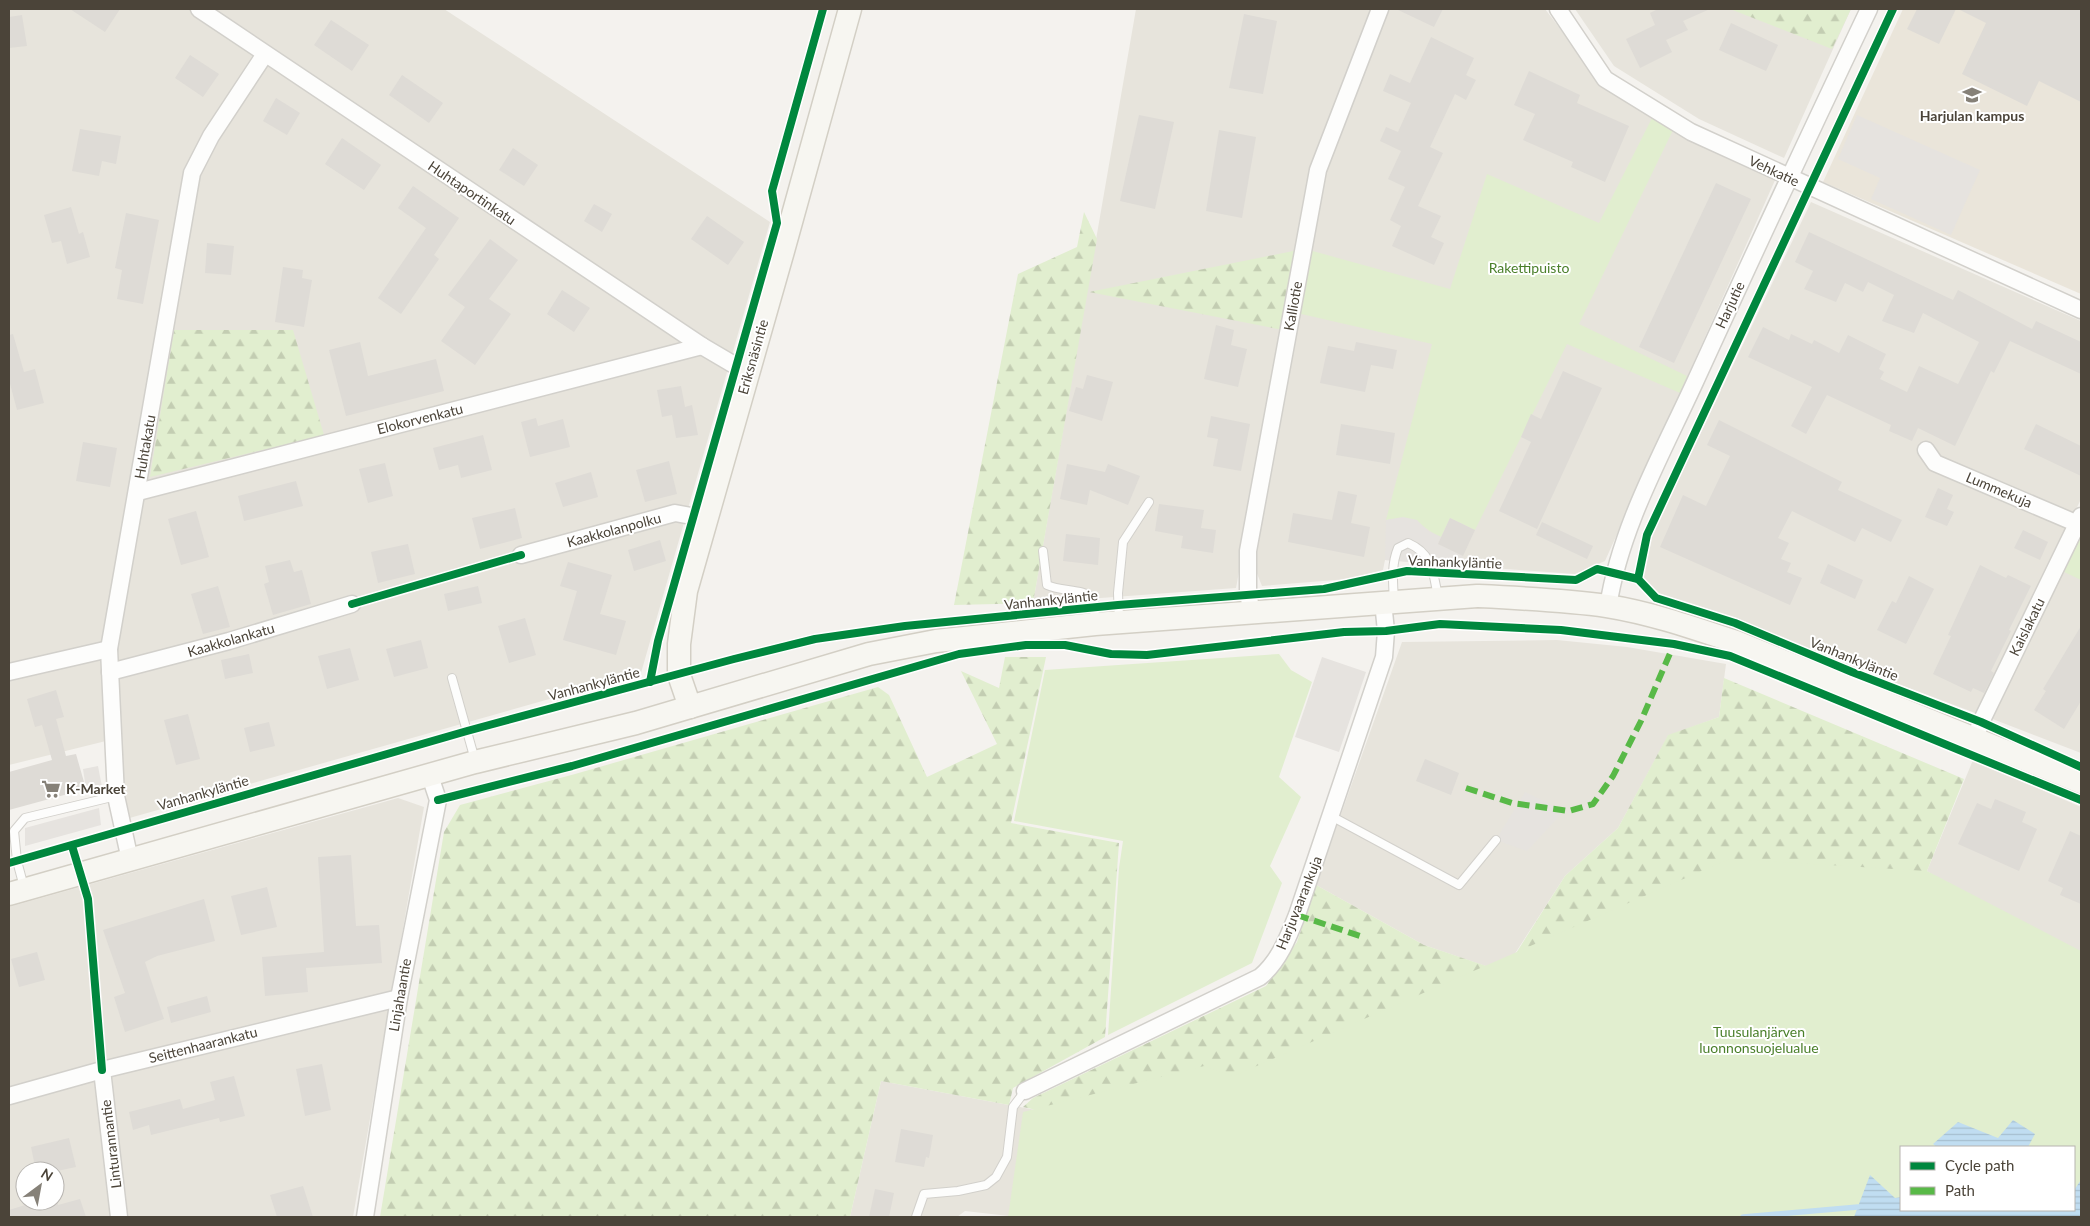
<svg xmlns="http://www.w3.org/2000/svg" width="2090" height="1226" viewBox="0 0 2090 1226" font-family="Lato,sans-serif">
	<defs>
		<pattern id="forest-firs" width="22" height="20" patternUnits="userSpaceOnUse" patternTransform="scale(1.25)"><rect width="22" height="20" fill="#e1eecf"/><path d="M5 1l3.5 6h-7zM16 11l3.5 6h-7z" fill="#c3cdb2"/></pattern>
		<pattern id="water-rules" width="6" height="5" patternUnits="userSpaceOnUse" patternTransform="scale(1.25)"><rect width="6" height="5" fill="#c0ddf1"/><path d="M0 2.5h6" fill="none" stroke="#a6bfcf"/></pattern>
	</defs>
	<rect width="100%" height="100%" fill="#f4f2ee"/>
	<g fill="#e7e4dc" fill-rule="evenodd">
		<path d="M9 9H444L770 222 641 673 126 819 118 738 9 765Z"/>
		<path d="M1136 9H1374L1313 169 1236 588 1033 603Z"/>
		<path d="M1386 9H1545L1603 85 1776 178 1605 561 1575 574 1385 560 1383 570 1348 579 1262 586 1256 571 1253 551 1324 172Z"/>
		<path d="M1575 9H1851L1784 158 1699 119 1614 66Z"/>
		<path d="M1811 202 2081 321V499L1978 714 1659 594 1642 577 1651 537Z"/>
		<path d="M2081 526V753L1990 718Z"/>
		<path d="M1557 640 1627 647 1726 664 1719 717 1668 736 1618 828 1565 876 1503 972 1424 945 1316 885 1402 642Z"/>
		<path d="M1973 760 2081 807V965L1927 871Z"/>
		<path d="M398 798 424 807 353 1217H9V907ZM25 1171H55V1201H25Z"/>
		<path d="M881 1081 1041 1111 1018 1217 965 1211 957 1217H850Z"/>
	</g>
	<path fill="#eae5da" d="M1903 9H2081V294L1823 182Z"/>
	<g fill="url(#forest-firs)">
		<path d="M1730 9H1851L1832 49Z"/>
		<path d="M1084 212 1097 239 1033 603 954 605 1018 274 1077 247Z"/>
		<path d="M1298 250 1283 330 1089 292Z"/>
		<path d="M174 330H293L324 435 150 477Z"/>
		<path d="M1005 657H1046L1011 823 1119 843 1105 1037 1013 1088 1009 1105 881 1081 850 1217H380L444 832 460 805 575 774 878 687 889 695 927 777 997 744 961 671 999 688Z"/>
		<path d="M1724 678 1964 779 1927 871 1018 1217 1041 1111 1023 1107 1033 1098 1266 986 1297 942 1316 885 1424 945 1504 972 1565 876 1618 828 1668 735 1719 717Z"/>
	</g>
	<g fill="#e1eecf" fill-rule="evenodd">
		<path d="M1653 116 1674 128 1579 324 1687 376 1680 393 1567 344 1475 530 1450 518 1441 537C1414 524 1420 514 1386 520L1432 344 1297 313 1309 250 1450 289 1487 174 1599 223Z"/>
		<path d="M2081 526V580L2060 570Z"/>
		<path d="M1279 654 1291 670 1312 682 1279 777 1301 797 1270 866 1282 883 1252 963 1108 1035 1119 868 1123 841 1014 821 1045 670Z"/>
		<path d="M1729 859 1927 871 2081 951V1217H1008L1023 1112 1204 1066 1234 1076ZM1901 1147H2074V1210H1901Z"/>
	</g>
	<g fill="#e6e3df">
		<path d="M1857 115 1980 170 1951 235 1871 199 1880 178 1838 159Z"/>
		<path d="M1403 517 1417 520 1428 531 1441 537 1438 544 1463 556 1459 566 1385 560 1386 520Z"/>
		<path d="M1322 657 1366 672 1339 752 1295 737Z"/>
		<path d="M98 766 102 787 86 789 83 769Z"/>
		<path d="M1525 792 1564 811 1527 851 1496 840Z"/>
		<path d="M99 808 101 825 25 846V828Z"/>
	</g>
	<g fill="url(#water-rules)">
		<path d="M2013 1120 2035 1134 2028 1147H1937L1933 1144 1958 1122 1998 1138Z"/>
		<path d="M1870 1175 1895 1198 1901 1197V1210H2074V1190L2081 1180V1217H1854Z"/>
	</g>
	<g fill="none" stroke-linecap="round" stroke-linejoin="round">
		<path stroke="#c0ddf1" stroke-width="5.5" d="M1743 1217 1858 1207"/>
	</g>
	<g fill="#dedbd6">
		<path d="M70 9H120L105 32Z"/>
		<path d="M1396 9H1443L1434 27Z"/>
		<path d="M1658 9H1710L1683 21 1688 30 1666 40 1672 52 1640 68 1626 39 1655 25 1650 13Z"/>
		<path d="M1917 9H1956L1939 44 1907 29Z"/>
		<path d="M1958 9H2081V102L2039 81 2027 106 1962 74 1986 23Z"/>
		<path d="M1244 14 1277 21 1263 94 1229 88Z"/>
		<path d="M22 15 27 46 9 48V17Z"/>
		<path d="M331 20 369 45 352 71 314 45Z"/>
		<path d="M1731 23 1778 45 1766 71 1719 50Z"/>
		<path d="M1431 37 1474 58 1466 75 1476 80 1466 100 1455 94 1430 147 1443 153 1418 206 1441 216 1431 237 1444 243 1434 265 1392 246 1401 226 1390 220 1405 187 1388 179 1401 151 1380 141 1386 127 1398 132 1411 103 1383 91 1390 74 1410 83Z"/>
		<path d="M190 55 219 74 203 97 175 78Z"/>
		<path d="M1529 71 1580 95 1577 103 1629 126 1605 182 1571 167 1573 162 1523 140 1535 114 1514 105Z"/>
		<path d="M402 75 443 103 429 123 389 95Z"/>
		<path d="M276 98 300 113 287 135 263 121Z"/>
		<path d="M1139 115 1174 122 1155 209 1120 201Z"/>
		<path d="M80 129 121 136 116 164 102 161 99 176 72 171Z"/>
		<path d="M1219 130 1256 137 1242 218 1206 211Z"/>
		<path d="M342 138 381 165 364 190 325 164Z"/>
		<path d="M513 148 538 165 524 186 499 170Z"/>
		<path d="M1716 183 1751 199 1674 363 1639 347Z"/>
		<path d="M413 186 459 218 434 255 439 259 401 314 378 298 426 228 398 208Z"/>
		<path d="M594 204 612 214 602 232 584 221Z"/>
		<path d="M71 207 79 234 83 232 90 257 67 264 61 241 52 243 44 215Z"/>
		<path d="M126 213 159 220 143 304 117 299 122 270 115 268Z"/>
		<path d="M707 216 744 242 728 265 691 239Z"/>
		<path d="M1809 232 1953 300 1958 290 2032 329 2036 321 2081 342V374L2010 341 1994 373 1991 371 1955 446 1918 428 1912 441 1889 431 1891 425 1827 395 1806 434 1791 426 1812 387 1748 357 1763 327 1789 340 1791 334 1812 344 1814 340 1839 353 1848 335 1886 354 1879 369 1884 372 1880 379 1907 392 1919 366 1958 384 1979 342 1923 313 1914 333 1882 321 1894 295 1868 282 1863 292 1845 283 1836 302 1804 289 1813 271 1795 262Z"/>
		<path d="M490 239 518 260 489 299 511 314 475 365 441 341 465 307 448 295Z"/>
		<path d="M207 243 234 246 231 275 205 273Z"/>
		<path d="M283 267 303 270 302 278 312 280 304 327 275 322Z"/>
		<path d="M562 290 590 308 574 332 547 314Z"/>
		<path d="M1216 325 1234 330 1231 345 1247 349 1238 387 1204 379Z"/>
		<path d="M13 334 24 372 35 369 44 403 17 410 9 380V335Z"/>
		<path d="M360 342 368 376 436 359 444 391 346 416 329 350Z"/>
		<path d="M1356 342 1397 350 1393 369 1371 365 1365 392 1320 383 1328 346 1354 351Z"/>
		<path d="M1563 371 1602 388 1537 529 1499 511 1531 442 1521 437 1531 414 1541 419Z"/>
		<path d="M1087 375 1113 382 1102 421 1069 411 1076 387 1083 389Z"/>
		<path d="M681 386 685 407 692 405 698 435 676 438 672 415 662 417 657 390Z"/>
		<path d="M1211 416 1250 424 1241 471 1213 466 1218 439 1207 437Z"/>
		<path d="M536 418 538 426 563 419 570 447 530 457 521 422Z"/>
		<path d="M1719 420 1842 482 1838 490 1902 520 1891 542 1862 528 1855 542 1792 511 1778 538 1789 543 1781 559 1791 563 1787 572 1802 578 1790 605 1660 547 1683 495 1706 506 1730 456 1707 445Z"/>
		<path d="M1341 424 1395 433 1390 464 1336 455Z"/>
		<path d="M2036 424 2081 446V476L2024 449Z"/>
		<path d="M483 435 492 470 461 478 458 465 439 470 433 448Z"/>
		<path d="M83 442 117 448 110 487 76 481Z"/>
		<path d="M669 461 677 494 645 502 636 470Z"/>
		<path d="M385 463 393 496 368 503 359 469Z"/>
		<path d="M1067 464 1105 472 1108 464 1140 476 1128 505 1090 490 1087 505 1060 499Z"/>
		<path d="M591 472 598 497 563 507 555 483Z"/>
		<path d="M296 481 303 506 244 521 238 496Z"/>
		<path d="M1938 488 1953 495 1947 509 1954 512 1947 526 1925 517Z"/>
		<path d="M1338 491 1357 495 1351 523 1370 527 1364 557 1288 542 1293 513 1332 520Z"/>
		<path d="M1159 504 1204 510 1201 528 1216 530 1213 553 1181 548 1183 536 1155 531Z"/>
		<path d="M515 508 522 538 480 549 472 518Z"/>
		<path d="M196 511 209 557 181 565 168 519Z"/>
		<path d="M1450 518 1475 530 1463 556 1438 544Z"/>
		<path d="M1542 522 1593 546 1587 559 1536 535Z"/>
		<path d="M2023 530 2048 542 2040 560 2014 548Z"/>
		<path d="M1066 534 1100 538 1098 565 1063 561Z"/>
		<path d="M660 540 666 561 634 571 628 550Z"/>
		<path d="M408 544 415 574 378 583 371 552Z"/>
		<path d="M290 560 294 572 302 570 311 604 273 615 264 584 269 582 265 566Z"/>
		<path d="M568 562 612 575 600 614 626 621 616 655 563 640 577 591 560 586Z"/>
		<path d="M1828 564 1863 580 1855 599 1820 583Z"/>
		<path d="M1980 565 2006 578 2008 575 2031 586 2009 630 2011 631 1991 671 1994 673 1984 693 1973 688 1971 692 1933 674 1951 636 1948 635Z"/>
		<path d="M1909 576 1934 589 1906 644 1877 630 1892 601 1896 603Z"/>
		<path d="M218 586 230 627 203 634 191 594Z"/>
		<path d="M478 586 482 603 448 611 444 594Z"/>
		<path d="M525 618 536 655 509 663 498 626Z"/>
		<path d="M2081 626V701L2064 729 2034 710 2046 691 2043 689Z"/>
		<path d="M421 640 428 668 394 677 386 649Z"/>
		<path d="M350 648 359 680 327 689 318 656Z"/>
		<path d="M249 654 253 673 225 679 221 660Z"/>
		<path d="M56 690 64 717 56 719 66 756 76 754 86 789 9 810V772L52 760 42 725 35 727 27 699Z"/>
		<path d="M188 714 200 759 176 765 164 720Z"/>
		<path d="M269 722 275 746 250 752 244 728Z"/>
		<path d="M1425 759 1459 773 1451 795 1416 781Z"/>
		<path d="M1995 799 2026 812 2022 822 2037 829 2019 871 1958 844 1977 803 1991 809Z"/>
		<path d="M2070 831 2081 836V904L2060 895 2063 888 2048 881Z"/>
		<path d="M351 855 356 926 379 925 382 963 306 968 308 992 265 996 262 957 324 952 318 857Z"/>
		<path d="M267 887 277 927 241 935 231 896Z"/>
		<path d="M204 899 215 941 157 956 145 962 164 1019 125 1032 114 997 125 993 103 930Z"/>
		<path d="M37 952 45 980 19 987 11 959Z"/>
		<path d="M207 996 211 1012 171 1023 167 1007Z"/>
		<path d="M322 1064 331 1110 305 1116 296 1069Z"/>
		<path d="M234 1076 245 1116 220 1122 219 1118 151 1135 149 1125 133 1130 129 1112 180 1099 183 1109 215 1100 210 1082Z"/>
		<path d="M901 1129 933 1135 929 1158 926 1157 924 1167 895 1162Z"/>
		<path d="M69 1138 76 1167 57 1171H36L31 1147Z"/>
		<path d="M303 1186 313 1217H277L270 1195Z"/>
		<path d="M875 1189 894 1193 889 1217H869Z"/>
		<path d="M80 1199 86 1217H9V1210L38 1201H57L58 1205Z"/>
	</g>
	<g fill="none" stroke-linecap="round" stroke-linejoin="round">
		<g stroke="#d2d0cb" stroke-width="10">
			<g id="lane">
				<path d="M1043 551 1047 585C1062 592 1083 588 1094 599L1095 622"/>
				<path d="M1394 601C1393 582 1391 565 1398 548L1408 543C1433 554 1433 572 1438 597"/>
				<path d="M1119 620 1118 593 1123 542 1149 502"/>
				<path d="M452 678 475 760"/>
				<path d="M1331 816 1459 885 1496 840"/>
				<path d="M24 887 17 861 14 831 25 818 116 796"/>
				<path d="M916 1217 924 1194 958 1191 986 1185 996 1177 1007 1157 1013 1107 1025 1091"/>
			</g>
		</g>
		<g stroke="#d2d0cb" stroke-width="19">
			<g id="street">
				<path d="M199 9 702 346 736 366 749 370"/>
				<path d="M1558 9 1605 79 1691 132 2081 310"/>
				<path d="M1926 450 1935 463 2078 524"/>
				<path d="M138 492 702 346"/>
				<path d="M521 555 675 513 707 519"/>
				<path d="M1608 607C1620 528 1662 454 1695 382 1752 257 1810 133 1869 9"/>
				<path d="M1252 612 1248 594V551L1318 170 1380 9"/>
				<path d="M9 672 109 649"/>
				<path d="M110 672 229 641 352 604"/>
				<path d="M1975 738 1981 722 2081 516"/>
				<path d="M130 860 116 796 109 649 192 173 211 136 265 54"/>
				<path d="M102 1070 119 1217"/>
				<path d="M1025 1091 1260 977C1279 961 1288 938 1297 915L1384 657 1386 631 1383 602"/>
				<path d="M9 1096 102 1070 399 998"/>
				<path d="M365 1217 399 998 438 800 430 776"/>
			</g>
		</g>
		<g stroke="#d3cfc5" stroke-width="25">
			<g id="secondary">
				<path d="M690 707 679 675V644L686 591 783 251 850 9"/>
				<path d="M9 894 475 762 636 723 869 654 936 641 1095 624 1477 596C1520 598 1564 600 1607 606 1651 613 1694 628 1736 642L2081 782"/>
			</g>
		</g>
		<use href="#lane" stroke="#fdfdfc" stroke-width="8"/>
		<use href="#street" stroke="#fdfdfc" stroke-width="16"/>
		<use href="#secondary" stroke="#f7f6f1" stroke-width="22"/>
		<g stroke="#58b947" stroke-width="6" stroke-dasharray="12 6" stroke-linecap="butt">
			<path d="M1466 788 1512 803 1569 811 1593 804 1613 776 1641 721 1674 644"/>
			<path d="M1297 915 1360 936"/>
		</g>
		<g stroke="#fff" stroke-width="11">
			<g id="cycleway">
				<path d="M1638 579 1647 535 1893 9"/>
				<path d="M352 604 521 555"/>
				<path d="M650 682 658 641 777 223 772 191 823 9"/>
				<path d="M438 800 572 766 959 654 1026 645H1065L1111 654 1147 655 1344 632 1386 631 1440 624 1561 630 1674 644 1730 656 2081 800"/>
				<path d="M72 846 88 899 102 1070"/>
				<path d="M9 863 467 731 734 659 815 639 905 626 1118 605 1324 589 1407 571 1576 580 1597 569 1638 579 1656 598 1735 623 1852 672 1981 722 2081 767"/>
			</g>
		</g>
		<use href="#cycleway" stroke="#00873e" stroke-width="8"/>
	</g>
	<defs>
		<g id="school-bare" transform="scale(1.5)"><path d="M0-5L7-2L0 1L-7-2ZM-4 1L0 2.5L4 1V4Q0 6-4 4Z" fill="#868178" stroke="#fff" stroke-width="2.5" paint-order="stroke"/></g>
		<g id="supermarket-bare" transform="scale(1.5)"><path d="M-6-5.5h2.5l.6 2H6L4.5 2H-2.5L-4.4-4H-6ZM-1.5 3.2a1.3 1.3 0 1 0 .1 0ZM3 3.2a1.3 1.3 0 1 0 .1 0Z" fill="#868178" stroke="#fff" stroke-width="2.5" paint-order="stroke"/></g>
	</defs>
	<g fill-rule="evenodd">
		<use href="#school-bare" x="1972" y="95"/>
		<use href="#supermarket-bare" x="51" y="789"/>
	</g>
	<g text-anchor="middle" stroke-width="4" stroke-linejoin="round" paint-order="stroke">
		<g font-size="14" font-weight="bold" fill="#4b4439" stroke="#fff">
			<text x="1972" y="121">Harjulan kampus</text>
			<text x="66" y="794" text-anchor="start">K-Market</text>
		</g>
		<g font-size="14" fill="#4b4439" stroke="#fff">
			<text transform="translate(1774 171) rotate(25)" y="5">Vehkatie</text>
			<text transform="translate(472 193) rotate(34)" y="5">Huhtaportinkatu</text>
			<text transform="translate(1730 305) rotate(-65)" y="5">Harjutie</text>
			<text transform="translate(1293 306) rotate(-80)" y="5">Kalliotie</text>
			<text transform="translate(753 357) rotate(-74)" y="5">Eriksnäsintie</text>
			<text transform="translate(420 419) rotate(-14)" y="5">Elokorvenkatu</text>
			<text transform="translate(145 447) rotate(-80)" y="5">Huhtakatu</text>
			<text transform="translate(1999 490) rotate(23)" y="5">Lummekuja</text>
			<text transform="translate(614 530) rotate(-15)" y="5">Kaakkolanpolku</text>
			<text transform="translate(1455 562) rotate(2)" y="5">Vanhankyläntie</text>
			<text transform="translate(1051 600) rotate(-6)" y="5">Vanhankyläntie</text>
			<text transform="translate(2027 627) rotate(-64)" y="5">Kaislakatu</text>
			<text transform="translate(231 640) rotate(-16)" y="5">Kaakkolankatu</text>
			<text transform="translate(1854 659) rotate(22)" y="5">Vanhankyläntie</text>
			<text transform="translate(594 684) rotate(-15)" y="5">Vanhankyläntie</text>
			<text transform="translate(203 793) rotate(-16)" y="5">Vanhankyläntie</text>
			<text transform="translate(1299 903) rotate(-68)" y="5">Harjuvaarankuja</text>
			<text transform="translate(400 995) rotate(-80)" y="5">Linjahaantie</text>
			<text transform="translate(203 1045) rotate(-14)" y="5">Seittenhaarankatu</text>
			<text transform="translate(111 1144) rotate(-97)" y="5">Linturannantie</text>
		</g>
		<g font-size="14" fill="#4a7f2a" stroke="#fff">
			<text x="1529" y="273">Rakettipuisto</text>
			<text x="1759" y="1037">Tuusulanjärven<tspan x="1759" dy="16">luonnonsuojelualue</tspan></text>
		</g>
	</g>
	<rect width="2090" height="1226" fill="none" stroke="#4b4439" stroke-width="20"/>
	<rect x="1900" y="1146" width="175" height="65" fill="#ffffff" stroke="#b7b4b0"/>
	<rect x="1910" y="1162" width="25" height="8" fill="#00873e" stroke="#b7b4b0"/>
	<text x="1945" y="1171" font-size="15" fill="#4b4439">Cycle path</text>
	<rect x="1910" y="1187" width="25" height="8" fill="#58b947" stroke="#b7b4b0"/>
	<text x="1945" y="1196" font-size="15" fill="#4b4439">Path</text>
	<g transform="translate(40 1186) rotate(32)"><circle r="24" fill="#ffffff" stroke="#b7b4b0"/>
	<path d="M0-4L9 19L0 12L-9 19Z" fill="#868178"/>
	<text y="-8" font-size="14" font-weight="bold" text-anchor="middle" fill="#4b4439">N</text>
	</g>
</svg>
